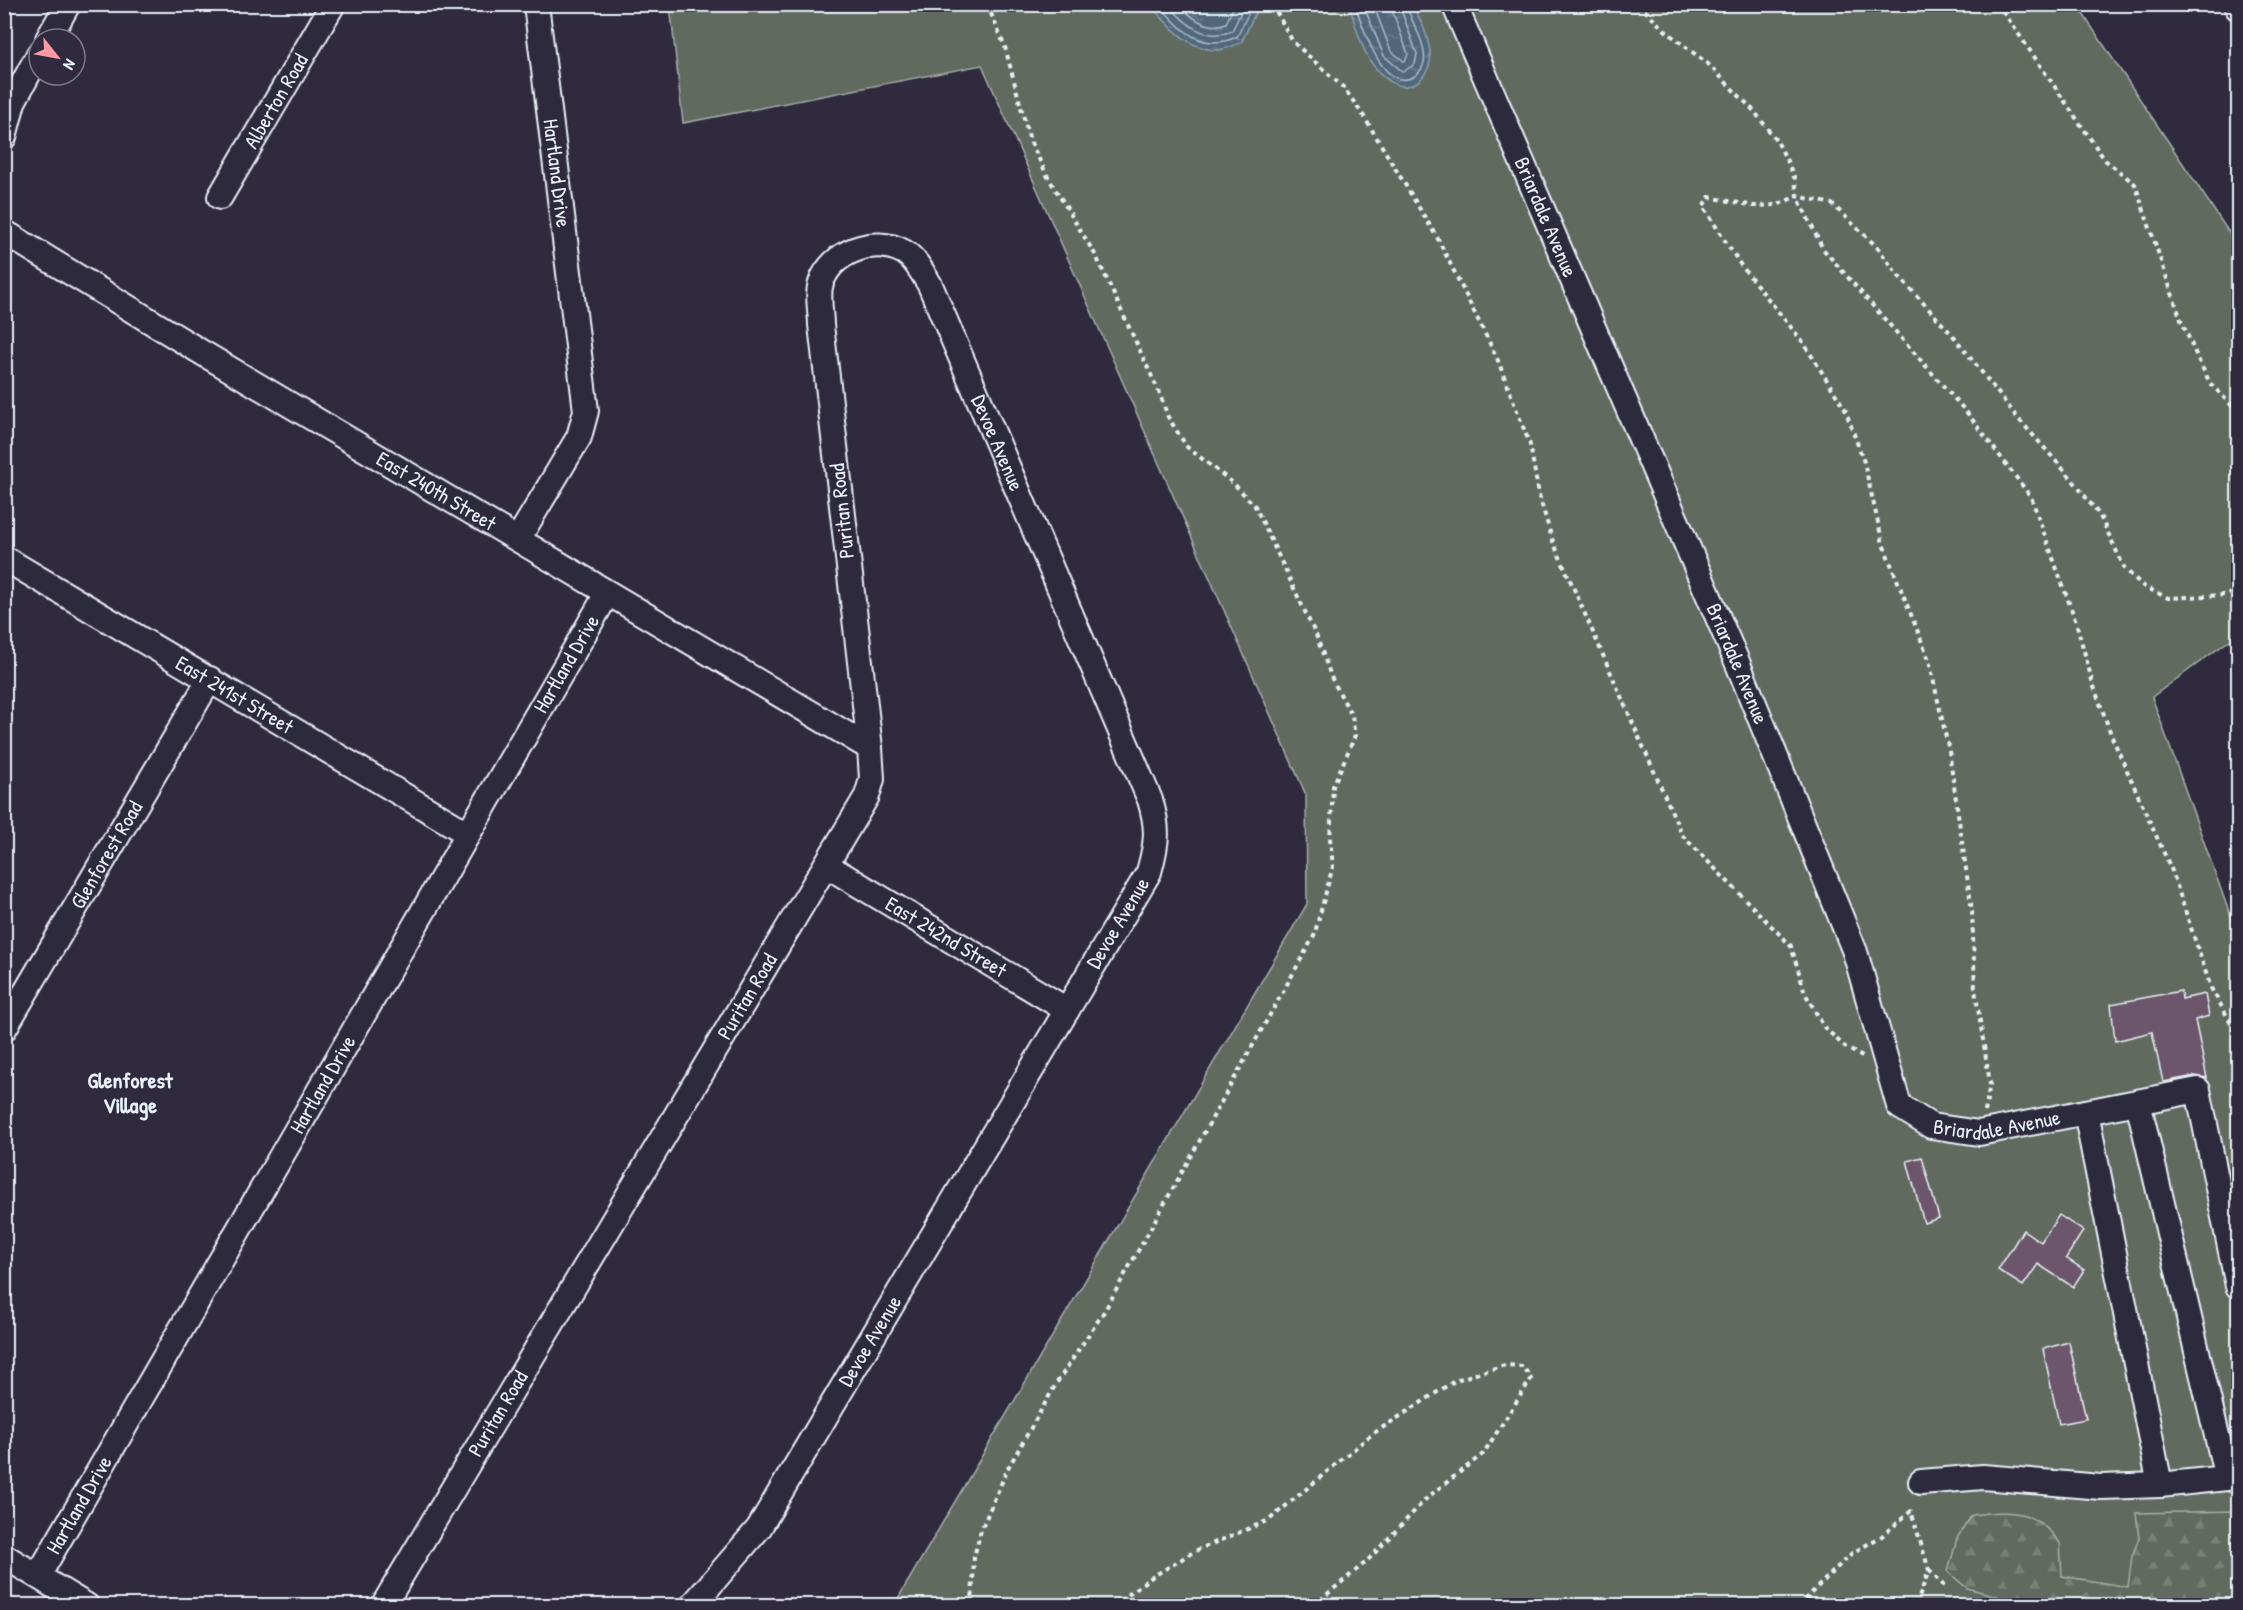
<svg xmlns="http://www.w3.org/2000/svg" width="2243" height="1610" viewBox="0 0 2243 1610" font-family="'Patrick Hand',sans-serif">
	<defs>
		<pattern id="forest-firs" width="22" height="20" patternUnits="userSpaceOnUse" patternTransform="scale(1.5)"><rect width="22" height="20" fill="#626b5f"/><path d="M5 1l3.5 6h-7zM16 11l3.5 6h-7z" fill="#788177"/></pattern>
		<pattern id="water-ripples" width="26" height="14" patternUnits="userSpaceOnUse" patternTransform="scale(1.5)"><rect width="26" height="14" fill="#51687c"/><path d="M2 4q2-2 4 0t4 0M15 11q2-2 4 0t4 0" fill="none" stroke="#6a7e8f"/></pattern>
	</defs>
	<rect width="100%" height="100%" fill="#2f2a3d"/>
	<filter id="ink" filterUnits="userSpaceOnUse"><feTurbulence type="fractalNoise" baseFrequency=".0167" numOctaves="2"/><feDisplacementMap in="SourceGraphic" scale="12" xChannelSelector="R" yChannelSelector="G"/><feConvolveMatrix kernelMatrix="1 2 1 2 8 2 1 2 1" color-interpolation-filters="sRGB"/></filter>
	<g filter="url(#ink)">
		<path fill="#626b5f" stroke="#a5aeac" stroke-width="1.5" d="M670 5H2077L2238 246V634L2152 697 2238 937V1605H894L1307 904 1306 795 982 65 683 123Z"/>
		<path fill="url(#forest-firs)" stroke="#a5aeac" stroke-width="1.5" d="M2238 1511V1605H2011L1997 1596 1967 1588 1948 1572 1957 1538 1972 1515C2012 1510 2033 1508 2060 1543L2062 1576 2128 1587 2132 1556 2139 1538 2136 1513Z"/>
		<g fill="url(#water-ripples)" stroke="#8d9fae" stroke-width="1.5">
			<path d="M1150 5H1259L1241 43C1234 45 1226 49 1219 50 1188 51 1168 24 1150 5Z"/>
			<path d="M1349 5H1412C1420 19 1428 34 1430 52 1433 67 1420 88 1402 86 1391 85 1379 73 1373 65 1361 49 1355 23 1349 5Z"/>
		</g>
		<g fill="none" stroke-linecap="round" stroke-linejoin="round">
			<g stroke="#acbac6" stroke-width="1.5">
				<path d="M1158 4C1181 29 1200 53 1237 37L1253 4"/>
				<path d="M1168 4C1185 24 1205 42 1232 31L1245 4"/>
				<path d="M1180 4C1190 18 1209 31 1226 23L1235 4"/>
				<path d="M1355 4C1362 25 1382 93 1413 77 1422 72 1426 62 1424 53 1423 35 1409 21 1407 4"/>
				<path d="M1363 4 1384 56 1403 72 1415 64 1417 54 1399 4"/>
				<path d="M1373 4 1391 51 1405 62 1408 54 1390 4"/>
			</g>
		</g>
		<g fill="#6d576c" stroke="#e8f1f8" stroke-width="1.5">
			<path d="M2181 991 2182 999 2205 994 2209 1016 2195 1020 2207 1078 2195 1076 2163 1082 2152 1032 2115 1041 2111 1004Z"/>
			<path d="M1922 1157 1939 1218 1924 1223 1907 1161Z"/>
			<path d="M2059 1215 2083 1231 2066 1258 2084 1270 2073 1287 2038 1264 2023 1286 1998 1270 2023 1230 2041 1242Z"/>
			<path d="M2069 1342 2086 1419 2059 1424 2043 1349Z"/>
		</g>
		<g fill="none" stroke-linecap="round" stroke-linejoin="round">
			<g stroke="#e8f1f8" stroke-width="28">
				<g id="minor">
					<path id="s1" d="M1454 4 1738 664 1855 952 1899 1106 1931 1126 1979 1133 2198 1090 2238 1286"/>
					<path d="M2236 4 2238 8"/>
					<path d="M48 39 68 4"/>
					<path d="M4 137 13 102 39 54"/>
					<path id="s2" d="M220 197 333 4"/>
					<path id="s3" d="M4 232 201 352 870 748"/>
					<path d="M518 539 579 437 586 411 536 4"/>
					<path id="s4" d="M4 558 467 833"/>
					<path id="s5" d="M826 865 1067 1010"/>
					<path id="s6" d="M4 1029 210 679"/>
					<path d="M2086 1112 2160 1485 2227 1478 2138 1102"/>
					<path d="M1921 1482 1983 1477 2101 1487 2160 1485"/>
					<path d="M4 1556 87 1606"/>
					<path id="s7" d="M38 1576 607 594"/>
					<path id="s8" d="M383 1606 867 796 872 779 870 748 821 325C821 313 817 294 821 283 832 251 874 236 904 252 916 259 923 274 930 285L1150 800C1159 829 1157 843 1149 872L759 1528 692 1606"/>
				</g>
			</g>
			<g stroke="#e8f1f8" stroke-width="4" stroke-dasharray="4.5 4.5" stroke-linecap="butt">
				<path d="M1272 4 1293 42 1344 88 1363 115 1438 239 1497 358 1530 445 1539 495 1552 539 1682 835 1791 946 1805 993 1824 1027 1845 1047 1864 1058"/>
				<path d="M1638 4 1668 33 1708 64 1754 111 1777 141 1787 161 1795 179 1797 196 1823 249 1968 414 2031 497 2076 622 2093 684 2112 737 2172 871 2211 988 2238 1035"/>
				<path d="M1998 4 2105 160 2135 184 2181 320 2197 357 2210 383 2238 412"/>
				<path d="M1985 1112 1990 1083 1975 990 1972 911 1949 751 1929 660 1883 544 1864 462 1845 409 1803 342 1740 264 1703 206 1709 197 1754 206 1777 205 1797 196 1832 204 1877 247 1897 274 1955 338 2016 416 2072 479 2100 516 2125 569 2143 586 2168 598 2225 595 2238 590"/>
				<path d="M1929 1570 1945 1587"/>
				<path d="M972 1606 974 1557 981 1530 1008 1468 1056 1384 1105 1310 1314 936 1333 866 1330 839 1333 786 1355 736 1352 716 1332 679 1316 635 1255 506 1233 483 1187 447 1168 417 1160 394 1096 256 1048 177 1030 141 1005 47 987 4"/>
				<path d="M1114 1606 1147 1580 1195 1551 1269 1520 1371 1435 1456 1380 1505 1365 1523 1366 1531 1379 1483 1454 1428 1497 1366 1562 1313 1606"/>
				<path d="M1798 1606 1852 1553 1882 1536 1911 1511 1929 1570 1916 1606"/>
			</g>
			<use href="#minor" stroke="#2f2a3d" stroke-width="24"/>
		</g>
	</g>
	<g text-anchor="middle" stroke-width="4.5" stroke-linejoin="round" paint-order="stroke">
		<g font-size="21" fill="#e8f1f8" stroke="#2f2a3d">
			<text dy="7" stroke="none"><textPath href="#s2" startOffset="111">Alberton Road</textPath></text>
			<text transform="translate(557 173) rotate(83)" y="7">Hartland Drive</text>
			<text dy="7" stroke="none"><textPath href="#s1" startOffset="232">Briardale Avenue</textPath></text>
			<text dy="7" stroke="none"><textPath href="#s8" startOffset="1774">Devoe Avenue</textPath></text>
			<text dy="7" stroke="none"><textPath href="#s3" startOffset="504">East 240th Street</textPath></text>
			<text transform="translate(842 511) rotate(-96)" y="7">Puritan Road</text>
			<text dy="7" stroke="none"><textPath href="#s7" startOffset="1054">Hartland Drive</textPath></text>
			<text dy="7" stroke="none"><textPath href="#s1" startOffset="718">Briardale Avenue</textPath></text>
			<text dy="7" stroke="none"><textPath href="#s4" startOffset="268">East 241st Street</textPath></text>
			<text dy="7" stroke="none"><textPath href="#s6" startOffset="202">Glenforest Road</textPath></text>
			<text transform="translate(1118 923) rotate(-59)" y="7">Devoe Avenue</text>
			<text dy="7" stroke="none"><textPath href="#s5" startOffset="140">East 242nd Street</textPath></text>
			<text dy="7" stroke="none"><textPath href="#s8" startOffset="710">Puritan Road</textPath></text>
			<text dy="7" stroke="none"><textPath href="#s7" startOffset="568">Hartland Drive</textPath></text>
			<text dy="7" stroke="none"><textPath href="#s1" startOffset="1294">Briardale Avenue</textPath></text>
			<text transform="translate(870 1341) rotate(-59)" y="7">Devoe Avenue</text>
			<text dy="7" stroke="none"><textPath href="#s8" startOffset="224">Puritan Road</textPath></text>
			<text dy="7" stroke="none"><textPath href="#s7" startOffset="82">Hartland Drive</textPath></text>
		</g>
		<g font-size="22" font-weight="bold" fill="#e8f1f8" stroke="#2f2a3d">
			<text x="130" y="1088">Glenforest<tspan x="130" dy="25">Village</tspan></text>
		</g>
	</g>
	<rect width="2243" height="1610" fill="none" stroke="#2f2a3d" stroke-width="24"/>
	<rect x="12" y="12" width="2219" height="1586" fill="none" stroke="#e8f1f8" stroke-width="2" filter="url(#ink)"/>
	<g transform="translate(57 57) rotate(121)"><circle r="28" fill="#2f2a3d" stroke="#797a88" stroke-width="1.5"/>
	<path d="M0-4.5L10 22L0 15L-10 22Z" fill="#ff9aa2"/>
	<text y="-9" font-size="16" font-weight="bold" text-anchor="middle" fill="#e8f1f8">N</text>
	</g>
</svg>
